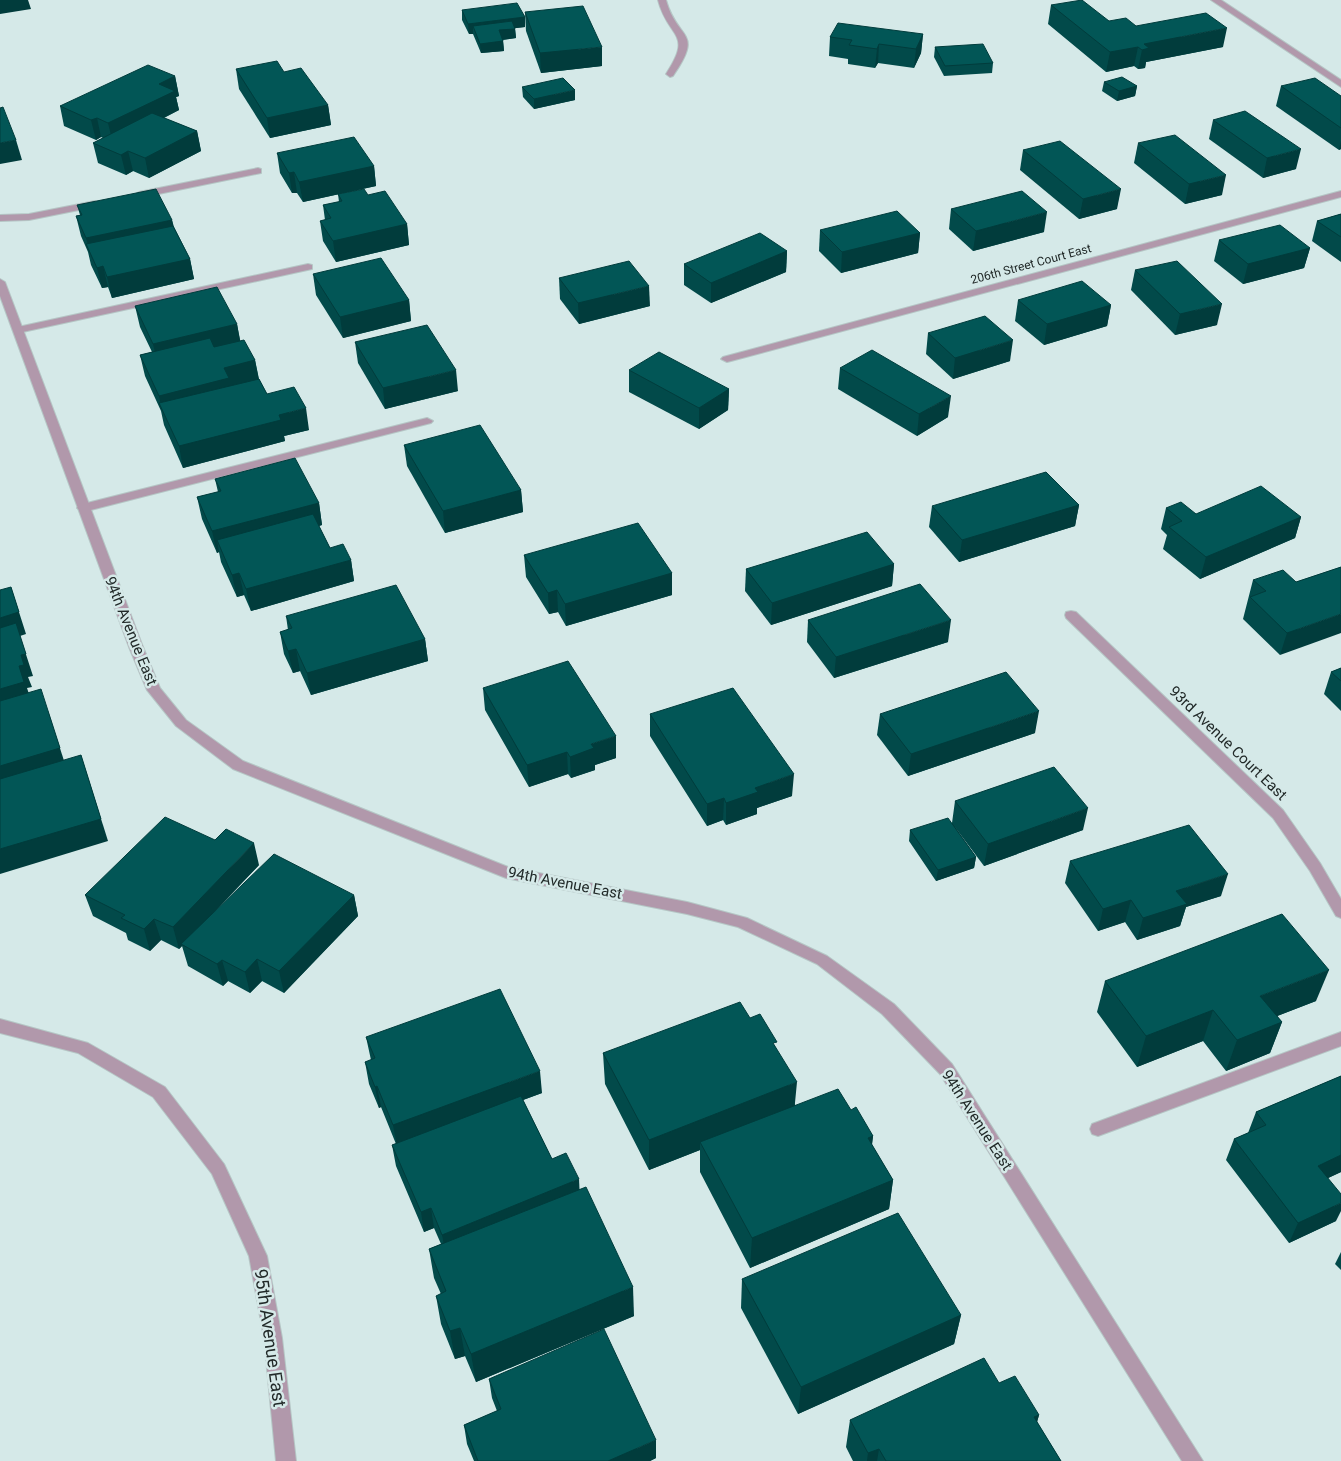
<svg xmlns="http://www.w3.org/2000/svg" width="1341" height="1461" viewBox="0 0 1341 1461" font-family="Roboto,sans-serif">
	<rect width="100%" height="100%" fill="#d5e9e8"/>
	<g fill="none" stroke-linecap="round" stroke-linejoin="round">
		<g stroke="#b5c6c5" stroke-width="2">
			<g id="service">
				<path d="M258 168 261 169V173L139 198 134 195 139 192Z"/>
				<path d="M95 201 100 204 99 206 29 220 0 221V215L29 214Z"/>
				<path d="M308 264 312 265V269L18 333 13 330 18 327Z"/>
				<path d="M427 418 433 421 431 423 83 512 77 508 79 505Z"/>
				<path d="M1341 1032V1046L1098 1136 1092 1134 1090 1129 1092 1124Z"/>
			</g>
		</g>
		<g stroke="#b5c6c5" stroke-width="2">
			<g id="minor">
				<path d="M658 0H666C677 41 705 30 673 76L670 77 666 74C694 32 668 39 658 0Z"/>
				<path d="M1341 191V197L731 361 727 362 721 359 723 357Z"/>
				<path d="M0 279 5 282 143 647 160 688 186 720 243 761 508 867 687 902 747 918 827 956 894 1004 952 1064 1203 1461H1182L940 1074 882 1014 817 964 738 927 687 914 506 878 233 769 176 726 147 690 129 647 0 296Z"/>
				<path d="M1071 611 1076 612 1283 810 1320 863 1341 899V918L1336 916 1310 871 1273 818 1066 618 1065 615 1066 612Z"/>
				<path d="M0 1019 88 1043 165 1087 224 1164 267 1256 282 1338 296 1461H276L264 1338 249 1256 212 1174 153 1097 78 1053 0 1033Z"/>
			</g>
		</g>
		<g stroke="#b5c6c5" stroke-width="2">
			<path id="tertiary" d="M1211 0H1221L1341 80V87Z"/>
		</g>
		<use href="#service" fill="#b198ab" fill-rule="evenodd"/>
		<use href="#minor" fill="#b198ab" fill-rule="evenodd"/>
		<use href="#tertiary" fill="#b198ab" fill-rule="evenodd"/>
	</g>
	<g fill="#024a4a">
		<path d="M1051 5 1109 21 1136 26 1223 47 1146 62 1145 68 1138 69 1134 66 1106 72 1048 24Z"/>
		<path d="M462 10 525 17V27L515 28 516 38 503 40 504 51 481 53 473 34H469L462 20Z"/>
		<path d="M525 12 602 66 541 73 526 31Z"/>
		<path d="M923 34 921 53 914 68 878 63 875 68 848 64V59L829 56 830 37Z"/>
		<path d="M935 47 993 63 992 73 944 76 934 57Z"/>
		<path d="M236 69 328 105 331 125 270 138 239 89Z"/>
		<path d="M175 76 179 96 176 97 179 110 164 118 197 131 201 151 149 178 133 171 126 175 98 163 93 143 103 138 101 137 96 140 64 126 60 106Z"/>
		<path d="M1104 82 1137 86 1135 96 1117 101 1102 91Z"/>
		<path d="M1281 86 1341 96V149L1339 150 1276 106Z"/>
		<path d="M522 87 575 100 534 109 523 97Z"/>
		<path d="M1213 120 1296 169 1263 178 1209 139Z"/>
		<path d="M1138 143 1222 195 1185 204 1134 163Z"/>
		<path d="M1023 150 1117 209 1079 219 1020 170Z"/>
		<path d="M277 153 374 166 376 186 303 202 297 193H292L280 173Z"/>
		<path d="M338 194 368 195 407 224 409 245 336 262 323 241 320 221 325 220 323 205 339 202Z"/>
		<path d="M77 205 172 220 174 227 190 259 194 279 112 298 108 287 102 288 91 265 88 252 81 236 76 216 80 215Z"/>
		<path d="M951 209 1044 232 973 251 949 229Z"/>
		<path d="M1341 214V262L1312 241 1317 221Z"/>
		<path d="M820 230 920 233 918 253 841 273 819 251Z"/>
		<path d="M1219 240 1310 248 1304 268 1243 284 1214 261Z"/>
		<path d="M787 251 786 272 711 303 684 285V264Z"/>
		<path d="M1135 270 1217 325 1175 335 1131 290Z"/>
		<path d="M313 274 409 300 411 321 343 338 316 295Z"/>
		<path d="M559 278 650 306 579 324 560 299Z"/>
		<path d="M1018 300 1111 305 1107 326 1044 345 1015 321Z"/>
		<path d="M135 306 237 324 240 341 255 360 259 379 267 394 309 430 284 436 285 441 183 468 164 425 161 411 145 376 140 355 152 352 140 327Z"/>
		<path d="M928 333 1010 361 953 379 926 354Z"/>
		<path d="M355 342 458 391 385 409 358 363Z"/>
		<path d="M840 368 948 417 917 436 838 389Z"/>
		<path d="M629 370 729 389 728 410 699 429 629 392Z"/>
		<path d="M404 445 521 490 523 512 445 533 407 466Z"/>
		<path d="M215 479 319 503 322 525 319 526 330 548 351 560 354 581 251 611 244 595 237 597 221 562 219 552 217 553 202 519 197 497 218 492Z"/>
		<path d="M1079 505 1075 526 959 562 929 527 932 506Z"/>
		<path d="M1166 508 1196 514 1301 517 1295 538 1200 579 1163 549 1167 535 1161 529Z"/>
		<path d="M524 555 672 573V595L566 626 558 612 549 614 526 577Z"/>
		<path d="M894 564 892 586 771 625 745 591 746 569Z"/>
		<path d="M1341 567 1280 655 1243 619 1253 580 1296 582Z"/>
		<path d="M286 616 425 639 428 661 311 695 300 671 293 673 284 654 280 632 288 630Z"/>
		<path d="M808 620 948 642 834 678 807 642Z"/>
		<path d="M1341 668V711L1324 694 1331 672Z"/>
		<path d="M483 688 616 758 595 765V770L571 778 568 774 529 787 485 710Z"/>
		<path d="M650 714 792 796 757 808V814L726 825 723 820 707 826 650 736Z"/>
		<path d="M880 714 1035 733 908 776 877 735Z"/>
		<path d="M955 801 1083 830 984 866 954 826 976 857 974 868 936 881 909 841 910 830 952 823Z"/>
		<path d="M1070 861 1221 896 1186 907 1180 926 1137 940 1125 922 1098 931 1065 883Z"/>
		<path d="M259 865 210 916 354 895 358 916 284 993 262 981 250 993 228 981 223 986 188 966 182 946 179 949 161 940 150 951 128 940 126 933 93 916 85 895Z"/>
		<path d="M1105 981 1316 1001 1277 1016 1282 1022 1270 1053 1226 1071 1203 1041 1137 1067 1097 1012Z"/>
		<path d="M750 1018 776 1048 795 1105 851 1110 873 1136 872 1145 893 1180 889 1209 750 1268 700 1172V1150L649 1170 605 1084 603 1053Z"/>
		<path d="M366 1037 542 1093 523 1100 552 1159 580 1190 634 1316 476 1382 465 1356 455 1359 441 1324 436 1296 441 1294 434 1278 429 1249 441 1244 434 1228 424 1232 396 1166 392 1145 396 1144 381 1107 379 1108 369 1084 365 1062 371 1060Z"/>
		<path d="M1341 1076V1172L1328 1178 1336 1221 1289 1243 1226 1160 1234 1139 1248 1133 1256 1112Z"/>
		<path d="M1341 1252V1270L1335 1264Z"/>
		<path d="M742 1279 961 1315 954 1344 798 1414 741 1308Z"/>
		<path d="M489 1379 656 1458 650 1461H474L467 1444 464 1425 497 1411 492 1398Z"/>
		<path d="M999 1383 1039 1415 1037 1422 1061 1461H853L846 1447 850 1420Z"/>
	</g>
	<g fill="#013c3c">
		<path d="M0 0H28L31 9 0 14Z"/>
		<path d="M525 17V27L476 33 473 26V34H469L468 24Z"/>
		<path d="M1227 28 1223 47 1146 62 1145 68 1138 69 1142 50 1144 44Z"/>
		<path d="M515 29 516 38 500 40 499 30Z"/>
		<path d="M923 34 921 53 914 68 916 49Z"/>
		<path d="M503 41 504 51 481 53 480 44Z"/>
		<path d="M879 44 878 63 875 68 877 49Z"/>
		<path d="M602 47V66L541 73 540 53Z"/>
		<path d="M1138 47 1134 66 1106 72 1110 52Z"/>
		<path d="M175 76 179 96 176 97 179 110 113 143 108 123 159 84Z"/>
		<path d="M1137 86 1135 96 1117 101 1119 91Z"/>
		<path d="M575 90V100L534 109V99Z"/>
		<path d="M328 105 331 125 270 138 267 118Z"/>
		<path d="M97 118 101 137 96 140 91 120Z"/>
		<path d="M197 131 201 151 149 178 145 158Z"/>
		<path d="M16 140 22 160 0 164V143Z"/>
		<path d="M1341 141V149L1339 150Z"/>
		<path d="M1301 149 1296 169 1263 178 1267 158Z"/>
		<path d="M128 151 133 171 126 175 121 155Z"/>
		<path d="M374 166 376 186 303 202 299 182Z"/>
		<path d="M294 172 297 193H292L289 173Z"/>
		<path d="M1226 175 1222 195 1185 204 1189 184Z"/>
		<path d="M1121 189 1117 209 1079 219 1083 199Z"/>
		<path d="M1047 212 1044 232 973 251 976 231Z"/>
		<path d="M172 220 176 240 90 252 86 238Z"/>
		<path d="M407 224 409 245 336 262 333 241Z"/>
		<path d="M920 233 918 253 841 273 842 252Z"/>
		<path d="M1310 248 1304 268 1243 284 1248 264Z"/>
		<path d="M787 251 786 272 711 303V283Z"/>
		<path d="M190 259 194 279 112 298 107 277Z"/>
		<path d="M103 266 108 287 102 288 97 268Z"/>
		<path d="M649 286 650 306 579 324 578 303Z"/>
		<path d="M409 300 411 321 343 338 340 317Z"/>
		<path d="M1222 304 1217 325 1175 335 1180 314Z"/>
		<path d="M1111 305 1107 326 1044 345 1047 324Z"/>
		<path d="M237 324 241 345 158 365 153 344Z"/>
		<path d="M1013 340 1010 361 953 379 955 358Z"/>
		<path d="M255 360 259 381 162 410 159 396 224 368Z"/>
		<path d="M456 370 458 391 385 409 383 388Z"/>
		<path d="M729 389 728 410 699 429V408Z"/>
		<path d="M951 396 948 417 917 436 919 414Z"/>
		<path d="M306 408 309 430 284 436 285 441 183 468 179 446 279 415Z"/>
		<path d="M521 490 523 512 445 533 443 511Z"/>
		<path d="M319 503 322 525 222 552 217 540 219 552 217 553 212 531Z"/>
		<path d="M1079 505 1075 526 959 562 962 540Z"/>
		<path d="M1301 517 1295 538 1200 579 1206 557Z"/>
		<path d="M351 560 354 581 251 611 246 589Z"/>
		<path d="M894 564 892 586 771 625 772 603Z"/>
		<path d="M239 573 244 595 237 597 232 575Z"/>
		<path d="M672 573V595L566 626 565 604Z"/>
		<path d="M11 587 26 634 20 636 33 676 28 677 32 687 27 688 32 703 0 713V689L19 666 21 655 0 642V618Z"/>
		<path d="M557 590 558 612 549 614 548 593Z"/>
		<path d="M1341 614V633L1280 655 1287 633Z"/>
		<path d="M951 620 948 642 834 678 836 657Z"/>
		<path d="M425 639 428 661 311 695 307 673Z"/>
		<path d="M296 649 300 671 293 673 288 651Z"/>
		<path d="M48 711 67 770 0 790V766Z"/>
		<path d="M1039 711 1035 733 908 776 911 754Z"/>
		<path d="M616 736V758L595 765V770L571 778 570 757 591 744Z"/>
		<path d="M567 752 568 774 529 787 527 765Z"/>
		<path d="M81 755 108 841 0 874V849Z"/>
		<path d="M794 774 792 796 757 808V814L726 825V803L755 788Z"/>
		<path d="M724 798 723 820 707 826V804Z"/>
		<path d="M1088 808 1083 830 984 866 988 844Z"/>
		<path d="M254 843 259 865 183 945 181 944 182 946 179 949 173 927Z"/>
		<path d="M976 857 974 868 936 881 938 870Z"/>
		<path d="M1228 874 1221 896 1186 907 1180 926 1137 940 1143 918 1176 891Z"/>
		<path d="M354 895 358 916 284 993 279 971Z"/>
		<path d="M1131 900 1125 922 1098 931 1103 909Z"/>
		<path d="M154 919 161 940 150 951 144 929Z"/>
		<path d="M257 959 262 981 250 993 245 972Z"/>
		<path d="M222 960 228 981 223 986 217 964Z"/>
		<path d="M1329 970 1316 1001 1249 1027 1260 996Z"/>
		<path d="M1213 1010 1203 1041 1137 1067 1146 1036Z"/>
		<path d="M1282 1022 1270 1053 1226 1071 1237 1040Z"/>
		<path d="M540 1071 542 1093 397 1146 393 1125Z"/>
		<path d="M797 1082 794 1113 700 1142V1150L649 1170V1140Z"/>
		<path d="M377 1086 381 1107 379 1108 375 1087Z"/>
		<path d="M873 1136 869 1166 868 1138Z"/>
		<path d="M1341 1155V1172L1309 1187 1318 1166Z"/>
		<path d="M579 1179 580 1200 446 1255 442 1235Z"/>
		<path d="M893 1180 889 1209 750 1268 752 1238Z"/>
		<path d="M1341 1203V1211L1336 1221 1289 1243 1298 1223Z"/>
		<path d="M431 1208 434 1228 424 1232 421 1212Z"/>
		<path d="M633 1287 634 1316 476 1382 471 1354Z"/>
		<path d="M961 1315 954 1344 798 1414 801 1387Z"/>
		<path d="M460 1328 465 1356 455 1359 450 1331Z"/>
		<path d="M1039 1415 1031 1442 1034 1417Z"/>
		<path d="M656 1440V1458L650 1461H608Z"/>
		<path d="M879 1449 877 1461H867L868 1453Z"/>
	</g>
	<g fill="#025656" stroke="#013c3c">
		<path d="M1082 0 1109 21 1126 18 1136 26 1206 13 1227 28 1144 44 1149 48 1142 50 1138 47 1110 52 1051 5Z"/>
		<path d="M517 3 525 17 468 24 462 10Z"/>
		<path d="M583 6 602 47 540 53 525 12Z"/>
		<path d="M512 21 515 29 499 30 503 41 480 44 473 26Z"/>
		<path d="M838 23 923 34 916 49 879 44 877 49 849 45 852 40 830 37Z"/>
		<path d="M983 44 993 63 945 66 935 47Z"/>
		<path d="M277 61 284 72 301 68 328 105 267 118 236 69Z"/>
		<path d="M148 65 175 76 159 84 175 91 108 123 97 118 91 120 60 106Z"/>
		<path d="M1122 77 1137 86 1119 91 1104 82Z"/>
		<path d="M563 78 575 90 534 99 522 87Z"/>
		<path d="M1315 78 1341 96V128L1281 86Z"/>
		<path d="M3 107 16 140 0 143V108Z"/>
		<path d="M1245 111 1301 149 1267 158 1213 120Z"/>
		<path d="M152 113 197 131 145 158 128 151 121 155 93 143Z"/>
		<path d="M1175 135 1226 175 1189 184 1138 143Z"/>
		<path d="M354 137 374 166 299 182 294 172 289 173 277 153Z"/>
		<path d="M1060 141 1121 189 1083 199 1023 150Z"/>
		<path d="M156 189 172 220 86 238 76 216 82 215 77 205Z"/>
		<path d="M364 189 368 195 385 191 407 224 333 241 320 221 331 218 323 205 342 201 338 194Z"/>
		<path d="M1022 191 1047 212 976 231 951 209Z"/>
		<path d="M897 211 920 233 842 252 820 230Z"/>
		<path d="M1341 214V237L1317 221Z"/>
		<path d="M1280 225 1310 248 1248 264 1219 240Z"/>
		<path d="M173 226 190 259 107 277 103 266 97 268 86 244Z"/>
		<path d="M760 233 787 251 711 283 684 264Z"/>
		<path d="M381 258 409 300 340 317 313 274Z"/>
		<path d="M629 261 649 286 578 303 559 278Z"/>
		<path d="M1177 261 1222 304 1180 314 1135 270Z"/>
		<path d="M1082 281 1111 305 1047 324 1018 300Z"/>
		<path d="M217 287 237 324 153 344 135 306Z"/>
		<path d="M985 316 1013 340 955 358 928 333Z"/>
		<path d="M427 325 456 370 383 388 355 342Z"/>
		<path d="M210 338 214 347 244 340 255 360 224 368 229 378 159 396 140 355Z"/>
		<path d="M872 350 951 396 919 414 840 368Z"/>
		<path d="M659 352 729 389 699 408 629 370Z"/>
		<path d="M259 379 267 394 294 387 306 408 279 415 281 420 179 446 159 403Z"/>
		<path d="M480 425 521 490 443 511 404 445Z"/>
		<path d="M295 458 319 503 212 531 197 497 221 491 215 479Z"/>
		<path d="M1046 472 1079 505 962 540 932 506Z"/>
		<path d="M1261 486 1301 517 1206 557 1169 527 1182 521 1166 508 1181 502 1196 514Z"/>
		<path d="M313 514 330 548 343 544 351 560 246 589 239 573 232 575 217 540Z"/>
		<path d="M638 523 672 573 565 604 557 590 548 593 524 555Z"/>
		<path d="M867 532 894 564 772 603 746 569Z"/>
		<path d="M1341 567V614L1287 633 1250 597 1266 591 1253 580 1283 570 1296 582Z"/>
		<path d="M920 584 951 620 836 657 808 620Z"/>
		<path d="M396 585 425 639 307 673 296 649 288 651 280 632 292 628 286 616Z"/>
		<path d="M11 587 19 612 0 618V590Z"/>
		<path d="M16 623 26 654 21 655 24 665 19 666 24 682 0 689V628Z"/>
		<path d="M568 661 616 736 591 744 594 748 570 757 567 752 527 765 483 688Z"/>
		<path d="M1341 668V681L1331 672Z"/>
		<path d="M1006 672 1039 711 911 754 880 714Z"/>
		<path d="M733 688 794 774 755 788 758 792 726 803 724 798 707 804 650 714Z"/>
		<path d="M41 689 60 748 0 766V701Z"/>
		<path d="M81 755 101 819 0 849V779Z"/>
		<path d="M1054 767 1088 808 988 844 955 801Z"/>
		<path d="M165 817 215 840 226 829 254 843 173 927 154 919 144 929 121 918 125 915 85 895Z"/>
		<path d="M948 818 976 857 938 870 910 830Z"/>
		<path d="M1189 825 1228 874 1176 891 1187 904 1143 918 1131 900 1103 909 1070 861Z"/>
		<path d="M274 854 354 895 279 971 257 959 245 972 222 960 217 964 181 944Z"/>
		<path d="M1282 914 1329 970 1260 996 1282 1022 1237 1040 1213 1010 1146 1036 1105 981Z"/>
		<path d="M500 989 540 1071 393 1125 377 1086 375 1087 365 1062 375 1058 366 1037Z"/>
		<path d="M740 1002 750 1018 760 1014 777 1042 773 1043 797 1082 649 1140 603 1053Z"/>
		<path d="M1341 1076V1155L1318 1166 1341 1194V1203L1298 1223 1234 1139 1266 1125 1256 1112Z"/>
		<path d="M838 1089 851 1110 856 1107 873 1136 868 1138 893 1180 752 1238 700 1142Z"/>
		<path d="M521 1096 552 1159 566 1153 579 1179 442 1235 431 1208 421 1212 392 1145Z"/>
		<path d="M586 1187 633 1287 471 1354 460 1328 450 1331 436 1296 446 1291 429 1249Z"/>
		<path d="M898 1213 961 1315 801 1387 742 1279Z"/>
		<path d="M604 1329 656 1440 608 1461H478L464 1425 501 1409 489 1379Z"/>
		<path d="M984 1358 999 1383 1015 1376 1039 1415 1034 1417 1061 1461H886L879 1449 868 1453 850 1420Z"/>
	</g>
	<g text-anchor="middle" stroke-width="5" stroke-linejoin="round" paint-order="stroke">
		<g font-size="12" fill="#212928" stroke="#d5e9e8">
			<text transform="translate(1031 264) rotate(-15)" y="4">206th Street Court East</text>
		</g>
		<g font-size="15" fill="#212928" stroke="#d5e9e8">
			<text transform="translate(131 631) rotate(68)" y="5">94th Avenue East</text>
			<text transform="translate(1228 743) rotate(44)" y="5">93rd Avenue Court East</text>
			<text transform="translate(565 883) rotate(11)" y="5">94th Avenue East</text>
			<text transform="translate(977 1120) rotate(57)" y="5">94th Avenue East</text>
		</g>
		<g font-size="18" fill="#212928" stroke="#d5e9e8">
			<text transform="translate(270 1338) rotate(82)" y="6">95th Avenue East</text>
		</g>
	</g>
</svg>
